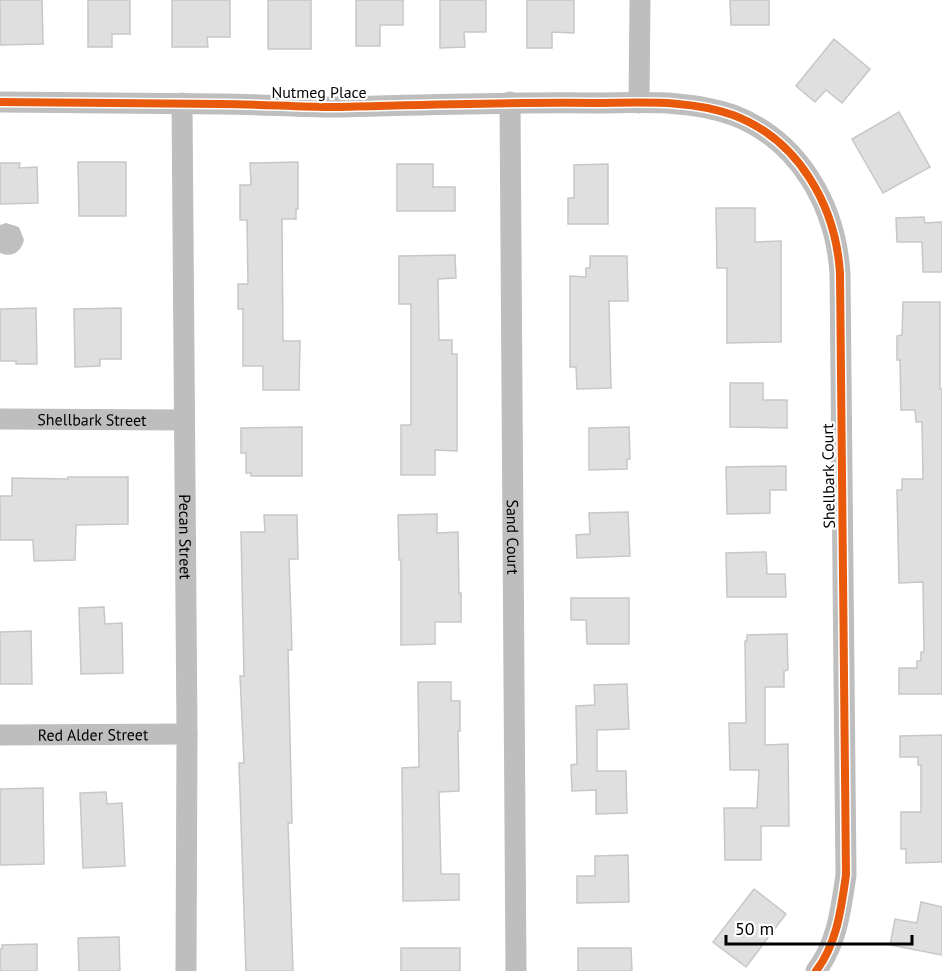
<svg xmlns="http://www.w3.org/2000/svg" width="942" height="971" viewBox="0 0 942 971" font-family="'PT Sans',sans-serif">
	<rect width="100%" height="100%" fill="#fff"/>
	<path fill="#bfbfbf" d="M6 223 19 227 24 240C21 252 12 258 0 253V225Z"/>
	<g fill="#dfdfdf" stroke="#c7c7c7" stroke-width="1.5">
		<path d="M0 0H42L43 44 0 45Z"/>
		<path d="M88 0H130V34H112V47H88Z"/>
		<path d="M172 0H230V37H207L208 47H172Z"/>
		<rect x="268" y="0" width="43" height="49"/>
		<path d="M356 0H403V25H380V46H356Z"/>
		<path d="M440 0H486V32H464L465 47 440 48Z"/>
		<path d="M527 0H574V33L552 32V48H527Z"/>
		<path d="M730 0H769V25H731Z"/>
		<path d="M834 39 870 69 842 103 826 90 815 102 796 86Z"/>
		<path d="M899 112 930 167 883 193 852 139Z"/>
		<path d="M78 162H126V216H79Z"/>
		<path d="M298 162V209H296V219H282L283 341H300L299 390H263V366H243V309H238V284H248L247 220H240V185H251L250 163Z"/>
		<path d="M0 163H20L19 168 37 167 38 203 0 204Z"/>
		<path d="M397 164H433V187H455V211H397Z"/>
		<path d="M608 164V224H568V198H574V165Z"/>
		<path d="M716 208H755V242L781 241V342L727 343V268H717Z"/>
		<path d="M924 217 925 223 942 222V272H923L922 242H897L896 218Z"/>
		<path d="M455 255 456 278 438 279 439 340H452V354H457V451L435 450V475H401V425H411V304H399V256Z"/>
		<path d="M590 256H627L628 301H609L611 388 577 389 576 367H570V276L586 277V268H590Z"/>
		<path d="M903 302H940V389H942V694H899V668H917V661H921V652H924L923 582 899 583 897 490H902V479H923L922 422H916L915 410H901L900 360H897V336L902 335Z"/>
		<path d="M36 308 37 364H16V361H0V309Z"/>
		<path d="M121 308V359H100V366L75 367 74 309Z"/>
		<path d="M730 383H763V400H787V428L730 427Z"/>
		<path d="M302 427V476H251V473H246V453H241V428Z"/>
		<path d="M629 427 630 459H627V469L589 470V428Z"/>
		<path d="M786 466V490H770V513L727 514 726 467Z"/>
		<path d="M68 477H128V524L76 525 75 560 34 561 33 540H0V496H12V478L68 479Z"/>
		<path d="M628 512 630 556 577 558 576 535 590 534 589 513Z"/>
		<path d="M437 514V533L458 532 459 593H461V622H435V644L401 645V560H399L398 515Z"/>
		<path d="M264 515H297L298 559H289L292 650H288L292 823H288L293 971H246L239 763H244L240 676H244L241 532H265Z"/>
		<path d="M766 552 767 574H785L786 597H727L726 553Z"/>
		<path d="M571 598H629V644H587L586 620H571Z"/>
		<path d="M104 607 105 624 122 623 123 673 81 674 79 608Z"/>
		<path d="M31 631 32 684H0V632Z"/>
		<path d="M787 634 788 670 784 671V687H765V745L788 744 789 826H761V860H725L724 808H757L759 770H730L729 723H746L745 641H747V635Z"/>
		<path d="M418 682H451V701H460V731H458L459 791 439 792 441 874H459V900L403 901 402 768 419 767Z"/>
		<path d="M627 684 629 729 597 730V771H626L627 813 596 814V790L572 791 571 765 577 764 576 706 595 705 594 685Z"/>
		<path d="M942 735V862L906 863V849H901V812H921V765H918V757H900V736Z"/>
		<path d="M43 788 44 864 0 865V789Z"/>
		<path d="M106 792 107 804 122 803 125 866 83 868 80 793Z"/>
		<path d="M628 855 629 902 577 903V876H595V856Z"/>
		<path d="M754 889 786 914 746 967 713 942Z"/>
		<path d="M921 902 942 907V955L890 945 895 919 917 923Z"/>
		<path d="M119 937 120 971H79L78 938Z"/>
		<path d="M37 944V971H0V949H2V945Z"/>
		<rect x="401" y="948" width="59" height="23"/>
		<path d="M578 948H631L632 971H578Z"/>
	</g>
	<g fill="none" stroke-linecap="round" stroke-linejoin="round">
		<g stroke="#bebebe" stroke-width="21">
			<path d="M0 102C74 102 148 103 221 104 259 104 297 107 334 107 421 105 507 102 593 103 640 103 688 99 733 115 799 140 836 206 840 274L846 875C841 909 837 944 816 971"/>
			<path id="s1" d="M510 102 516 971"/>
			<path id="s2" d="M182 103 187 734 186 971"/>
			<path d="M639 103 640 0"/>
			<path id="s3" d="M0 419 184 420"/>
			<path id="s4" d="M0 735 187 734"/>
		</g>
		<g stroke="#fff" stroke-width="11">
			<path id="cycleway" d="M0 102C74 102 148 103 221 104 259 104 297 107 334 107 421 105 507 102 593 103 640 103 688 99 733 115 799 140 836 206 840 274L846 875C841 909 837 944 816 971"/>
		</g>
		<use href="#cycleway" stroke="#e8590c" stroke-width="8"/>
	</g>
	<g text-anchor="middle" stroke-width="4.5" stroke-linejoin="round" paint-order="stroke">
		<g font-size="16" fill="#000" stroke="#fff">
			<text x="319" y="98">Nutmeg Place</text>
			<text dy="6" stroke="none"><textPath href="#s3" startOffset="92">Shellbark Street</textPath></text>
			<text transform="translate(828 476) rotate(-91)" y="6">Shellbark Court</text>
			<text dy="6" stroke="none"><textPath href="#s1" startOffset="435">Sand Court</textPath></text>
			<text dy="6" stroke="none"><textPath href="#s2" startOffset="434">Pecan Street</textPath></text>
			<text dy="6" stroke="none"><textPath href="#s4" startOffset="93">Red Alder Street</textPath></text>
		</g>
	</g>
	<path d="M726 935v9h186v-9" fill="none" stroke="#000000" stroke-width="3"/>
	<text x="735" y="935" font-size="18" fill="#000000" stroke="#ffffff" stroke-width="4.5" paint-order="stroke">50 m</text>
</svg>
